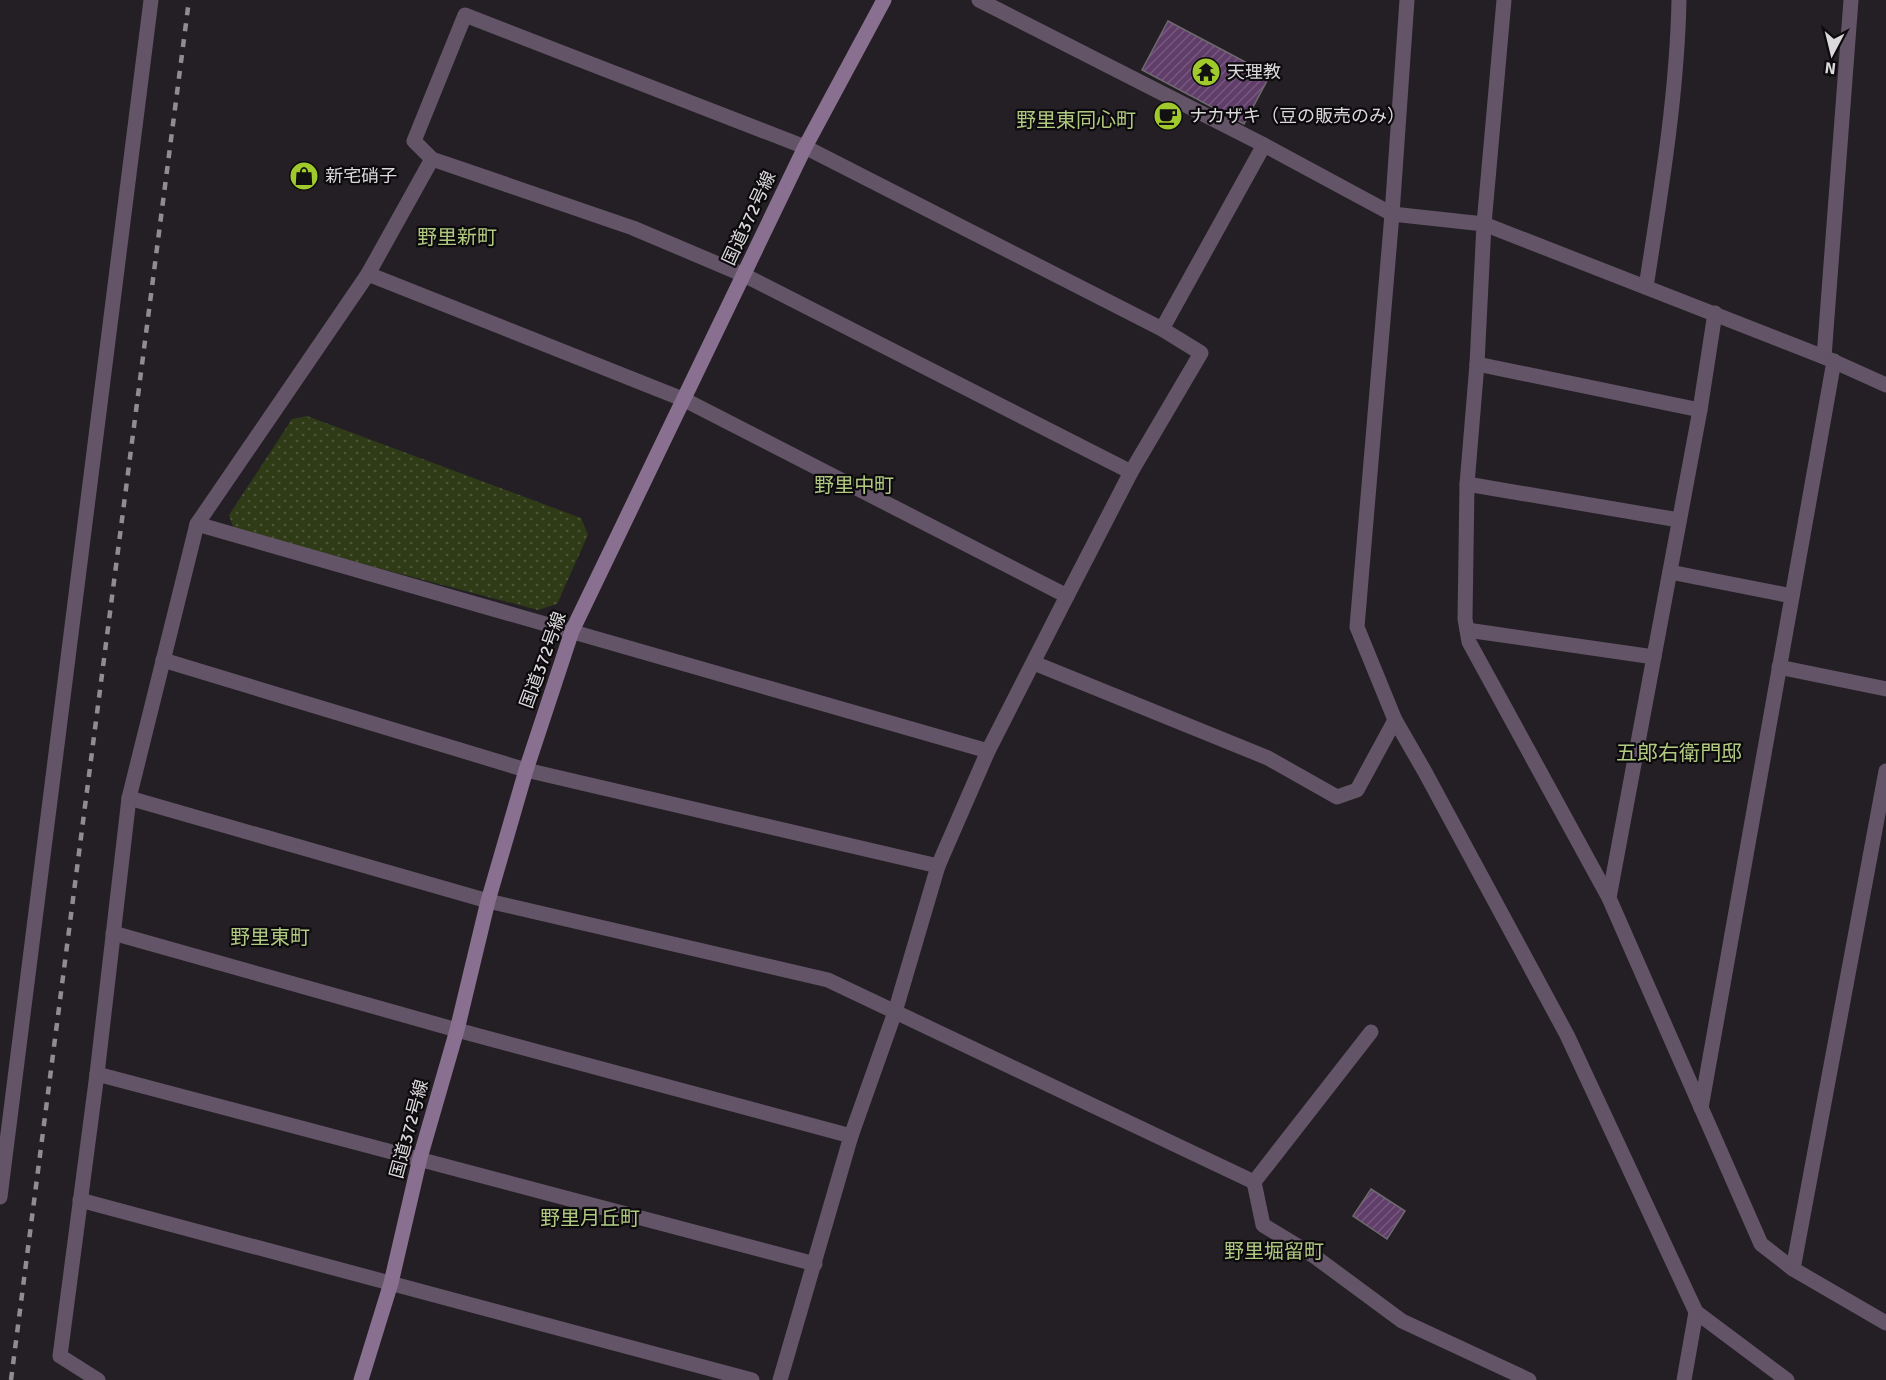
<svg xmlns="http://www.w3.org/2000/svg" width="1886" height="1380" viewBox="0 0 1886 1380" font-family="Signika,'Noto Sans JP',sans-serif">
	<defs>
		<pattern id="park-dots" width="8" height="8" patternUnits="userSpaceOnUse" patternTransform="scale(1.5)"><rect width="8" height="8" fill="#2f3a17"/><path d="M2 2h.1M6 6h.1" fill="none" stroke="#4d5638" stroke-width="1.8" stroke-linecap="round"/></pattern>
		<pattern id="building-hatch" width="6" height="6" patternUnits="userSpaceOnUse" patternTransform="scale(1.5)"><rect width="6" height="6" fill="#603e69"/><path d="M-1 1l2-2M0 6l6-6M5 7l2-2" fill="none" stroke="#76597e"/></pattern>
	</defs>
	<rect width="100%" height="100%" fill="#231f24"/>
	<path fill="url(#park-dots)" d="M307 416 581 518 588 535 557 604 538 610 234 530 229 515 292 419Z"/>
	<g fill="url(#building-hatch)" stroke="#6f6a70" stroke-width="1.5">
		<path d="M1168 21 1270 75 1244 124 1142 70Z"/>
		<path d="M1371 1189 1405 1211 1387 1239 1353 1216Z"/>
	</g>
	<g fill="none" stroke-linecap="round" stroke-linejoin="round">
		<g stroke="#635467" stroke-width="15">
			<path d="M979 0 1264 145 1392 214 1484 224 1824 357 1886 385"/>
			<path d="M1407 0 1392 214 1357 627 1395 720 1425 772 1567 1035 1696 1312 1787 1380"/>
			<path d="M1504 0 1484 224 1477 364 1467 484 1465 619 1469 642 1609 898 1761 1244 1793 1269 1886 1323"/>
			<path d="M432 159 633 228 744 275 1131 472"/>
			<path d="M368 274 685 400 1067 596"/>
			<path d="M1646 287C1661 191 1677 96 1679 0"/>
			<path d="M1162 329 1264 145"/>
			<path d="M1824 357 1851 0"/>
			<path d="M1477 364 1700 410"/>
			<path d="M1467 484 1679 520"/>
			<path d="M197 524 988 751"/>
			<path d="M1670 572 1792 596"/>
			<path d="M1467 630 1654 657"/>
			<path d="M163 660 526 770 938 866"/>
			<path d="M1034 663 1268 758 1337 797 1357 790 1395 720"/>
			<path d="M1779 667 1886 689"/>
			<path d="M129 798 488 901 828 980 1254 1182"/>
			<path d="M1609 898 1700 410 1715 313"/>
			<path d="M113 933 457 1030 851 1136"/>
			<path d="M1371 1032 1254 1182 1263 1225 1314 1256 1402 1321 1529 1380"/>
			<path d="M97 1074 815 1264"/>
			<path d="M1701 1108 1834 361"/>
			<path d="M0 1197 151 0"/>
			<path d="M80 1200 752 1380"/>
			<path d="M1793 1269 1886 771"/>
			<path d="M98 1380 60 1356 97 1074 129 798 197 524 368 274 432 159 414 141 465 15 805 147 1162 329 1201 353 1131 472 1067 596 988 751 938 866 895 1012 851 1136 780 1380"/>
			<path d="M1684 1380 1696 1312"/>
		</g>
		<path stroke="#897090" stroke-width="15" d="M361 1380 391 1283 420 1158 457 1030 488 901 526 770 572 631 805 147 884 0"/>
		<path stroke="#908d90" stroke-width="4.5" stroke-dasharray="8 8" stroke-linecap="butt" d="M11 1380 189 0"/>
	</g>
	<defs>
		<g id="temple-disc" transform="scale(1.5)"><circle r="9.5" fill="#a0ca2c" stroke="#0c0a0c"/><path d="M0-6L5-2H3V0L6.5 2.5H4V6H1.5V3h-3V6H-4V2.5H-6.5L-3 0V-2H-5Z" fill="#111"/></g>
		<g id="cafe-disc" transform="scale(1.5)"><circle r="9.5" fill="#a0ca2c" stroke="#0c0a0c"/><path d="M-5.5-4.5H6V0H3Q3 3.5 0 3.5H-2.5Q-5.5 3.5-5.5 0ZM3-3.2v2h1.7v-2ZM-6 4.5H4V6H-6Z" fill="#111"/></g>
		<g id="shop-disc" transform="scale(1.5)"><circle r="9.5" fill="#a0ca2c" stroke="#0c0a0c"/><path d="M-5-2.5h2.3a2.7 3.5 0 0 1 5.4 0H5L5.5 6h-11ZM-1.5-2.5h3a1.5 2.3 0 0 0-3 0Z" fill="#111"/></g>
	</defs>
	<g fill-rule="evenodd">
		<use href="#temple-disc" x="1206" y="72"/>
		<use href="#cafe-disc" x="1168" y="116"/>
		<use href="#shop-disc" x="304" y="176"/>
	</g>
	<g text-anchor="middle" stroke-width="4.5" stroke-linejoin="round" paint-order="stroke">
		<g font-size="18" fill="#dcd9dc" stroke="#0c0a0c" text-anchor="start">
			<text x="1227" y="78">天理教</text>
			<text x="1189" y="122">ナカザキ（豆の販売のみ）</text>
			<text x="325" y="182">新宅硝子</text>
		</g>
		<g font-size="18" fill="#dcd9dc" stroke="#0c0a0c">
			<text transform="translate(749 218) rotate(-65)" y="6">国道372号線</text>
			<text transform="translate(543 660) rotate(-70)" y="6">国道372号線</text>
			<text transform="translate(409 1129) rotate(-75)" y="6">国道372号線</text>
		</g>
		<g font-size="20" fill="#b1ca81" stroke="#0c0a0c">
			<text x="1076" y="127">野里東同心町</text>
			<text x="457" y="244">野里新町</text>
			<text x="854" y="492">野里中町</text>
			<text x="270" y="944">野里東町</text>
			<text x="590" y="1225">野里月丘町</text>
			<text x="1274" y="1258">野里堀留町</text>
		</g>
		<g font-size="21" fill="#b1ca81" stroke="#0c0a0c">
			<text x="1679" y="760">五郎右衛門邸</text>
		</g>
	</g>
	<g transform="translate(1832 54) rotate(187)" stroke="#0c0a0c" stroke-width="4.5" paint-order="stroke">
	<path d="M0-4.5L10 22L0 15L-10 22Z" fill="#dcd9dc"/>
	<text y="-9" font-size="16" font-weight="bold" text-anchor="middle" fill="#dcd9dc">N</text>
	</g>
</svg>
